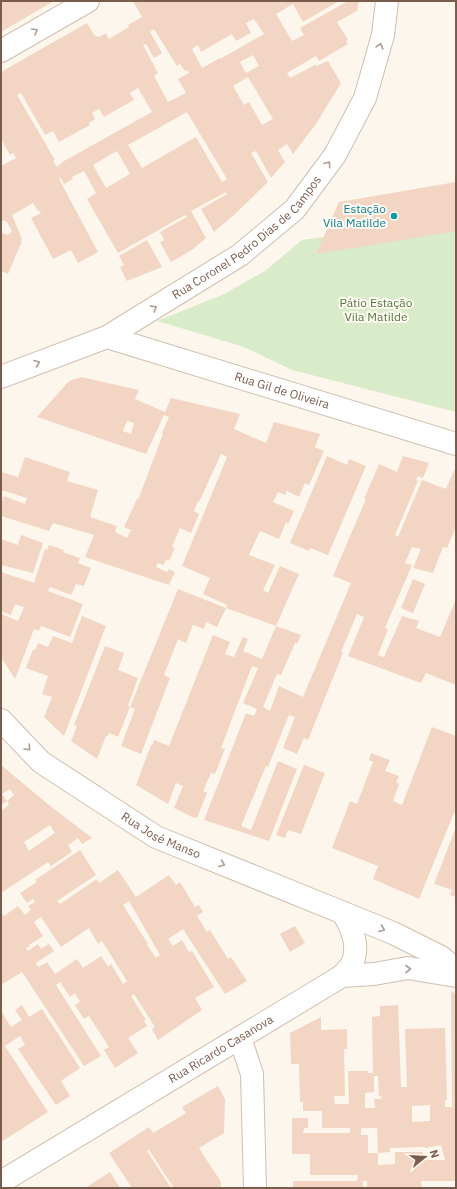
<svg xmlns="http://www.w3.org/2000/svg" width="457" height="1189" viewBox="0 0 457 1189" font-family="'IBM Plex Sans',sans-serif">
	<rect width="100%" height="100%" fill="#fdf6ec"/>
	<path fill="#d8ecc9" d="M456 218V412L292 370 244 347 157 321 222 295 265 271 302 240Z"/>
	<g fill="#f3d5c3" fill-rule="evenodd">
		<path d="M1 1H54L1 32Z"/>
		<path d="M133 1H339L303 22 293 4 276 14 292 41 304 35 300 28 348 1H359L357 11 337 22 348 40 346 41 348 44 319 61 316 56 287 73 290 78 315 65 316 66 328 61 341 83 316 124 293 154 287 144 278 150 285 162 271 178 256 151 251 153 268 182 235 214 214 232 201 209 227 194 226 192 191 211 206 238 192 250 171 262 160 242 164 240 160 232 187 217 185 215 118 253 87 199 96 193 84 171 72 177 73 179 64 184 61 178 59 179 98 252 78 263 71 250 53 259 31 218 41 213 39 210 38 211 33 203 12 215 22 239 20 241H22L8 274 1 271V233L8 235 12 231 7 222 1 220V166L16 158 13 153 10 155 1 139V72L87 23 94 35 99 37 106 33 109 39 129 27 128 25 142 17ZM254 19 264 34 220 59V58L202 68 192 49 198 45 201 52 232 34 236 41 251 33 246 23ZM154 29 177 66 180 64 185 71 187 70 189 73 178 79 186 93 168 102 154 76 158 73 143 45 146 44 154 58 162 53 150 32ZM253 55 259 66 246 73 240 62ZM248 77 273 119 262 125 249 102 244 105 233 86ZM138 88 152 112 64 161 57 167 53 161 55 160 17 95 21 93 45 135 53 131 59 142 90 125 89 123 95 119 92 113 99 109 104 117 134 100 130 93ZM187 112 227 179 222 182 196 137 142 168 128 145ZM117 151 130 174 106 188 93 165Z"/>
		<path d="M456 182V231L316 254 339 202Z"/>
		<path d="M147 240 162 267 127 281 120 267 124 265 119 256Z"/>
		<path d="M81 377 139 390 135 399 165 412 171 398 240 414 234 429 266 443 274 422 320 434 315 447 324 451 309 485 305 483 299 497 287 491 285 495 278 492 273 502 294 511 288 524 286 522 279 539 260 531 249 555 275 565 263 590 268 593 280 566 299 574 276 626 226 608 227 605 203 594 210 578 182 566 227 457 224 455 221 454 199 502 198 501 194 511 199 514 191 533 180 528 172 547 175 548 169 561 166 559 164 565 158 563 156 567 167 572 169 569 175 572 169 585 85 557 94 535 53 523 49 531 1 516V504L4 496 25 504 27 498 1 490V472L18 477 25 457 70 472 67 481 98 490 90 517 117 526 115 532 127 538 131 530 124 527 137 499 138 500 163 434 162 433 169 417 164 415 146 454 37 417 69 381ZM127 421 134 423 131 434 123 431Z"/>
		<path d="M327 456 347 465 349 459 366 466 328 555 310 548 309 551 290 543Z"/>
		<path d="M403 456 429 463 423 478 418 476 416 480 418 481 395 535 398 537 422 480 446 489 454 470H456V527L447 548 443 547 433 573 413 568 421 549 412 547 405 563 412 565 385 628 388 629 378 655 384 657 402 616 419 621 416 628 440 637 456 599V685L426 673 421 683 348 656 364 617 357 614 341 652 343 653 308 740 304 738 297 754 283 748 295 717 289 715 268 767 266 766 241 826 251 830 278 761 297 769 269 841 204 820 246 713 254 716 257 709 243 703 258 668 252 666 221 748 225 749 215 774 211 773 203 791 207 793 197 818 192 817 174 808 183 786 176 783 168 804 136 785 151 745 152 746 154 740 169 746 213 635 230 642 225 654 234 657 243 637 248 639 243 651 262 659 276 626 301 635 297 644 295 643 281 675 277 674 263 707 270 711 279 686 303 697 351 583 333 576 366 499H364L379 464 397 472Z"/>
		<path d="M21 535 43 543 33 573 1 565V539L18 545Z"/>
		<path d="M49 545 64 550 63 552 80 558 78 563 91 568 84 586 76 584 71 595 50 587 48 591 83 604 70 637 41 626 39 631 34 629 15 679 1 657V614L18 621 24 607 15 604 11 615 1 611V572L34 583 45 549 47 550Z"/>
		<path d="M413 579 425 584 413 613 401 608Z"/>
		<path d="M178 589 226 608 217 627 206 622 204 629 193 625 186 643 178 639 164 675 170 678 141 754 121 746 135 709 130 707Z"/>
		<path d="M82 616 106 626 64 736 44 717 52 697 42 694 48 676 26 668 33 650H35L38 643 48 647 53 636 72 643Z"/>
		<path d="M105 646 124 653 118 670 138 678 128 706 130 707 118 737 109 733 108 736H106L97 759 71 741 77 726 74 725Z"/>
		<path d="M432 727 456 736V813H454L419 899 373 879 378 866 332 848 350 801 357 804 373 762 369 760 371 753 390 760 385 771 399 776 396 782 399 784 393 801 402 805Z"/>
		<path d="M1 765 49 805 92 838 82 844 78 838 68 845 72 852 51 866 48 862 1 893V811L9 805 7 801 1 805ZM10 789 14 795 7 801 2 794ZM50 825 55 833 29 851 24 842Z"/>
		<path d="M304 765 325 773 301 834 288 830 285 838 276 835Z"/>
		<path d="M456 827V897L450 895 452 890 434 884Z"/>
		<path d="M80 850 96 875 57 901 60 904 97 879 99 883 118 870 136 897 169 875 176 885 180 882 195 907 199 905 203 912 197 916 207 932 210 930 228 959 231 957 247 981 225 994 183 929 168 939 173 946 182 940 189 952 192 951 214 987 195 998 202 1010 158 1040 152 1029 155 1027 134 994 131 996 146 1020 144 1021 147 1026 128 1038 138 1053 115 1068 104 1050 109 1047 89 1016 84 1019 75 1005 80 1002 75 993 70 997 60 982 56 985 101 1056 84 1066 22 972 1 985V912L4 916 18 906 25 915 31 910 28 906 35 902 33 899 27 903 20 893 37 882 35 880ZM129 901 160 955 156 958 147 945 148 944 123 905ZM41 917 61 947 89 928 98 944 102 941 127 981 123 984 111 964 108 967 101 956 83 968 77 959 55 974 47 962 38 967 36 963 54 951 49 944 41 949 38 944 28 951 26 948 30 946 29 945 43 936 34 922Z"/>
		<path d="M295 926 305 943 290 952 280 934Z"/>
		<path d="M451 991 456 994V1181H421L422 1188H367V1181H363V1188H293V1181H357L358 1175H310V1154H292V1118H308V1128H304L303 1133H350V1128H322V1111H303V1102H300L299 1064H291L290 1033 321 1017V1030L347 1029V1049H344L345 1096H334L335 1104H349L348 1071H368V1073H373L372 1017 380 1016V1006L398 1005 401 1087H407L405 1029 445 1028 447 1100H445V1107H452ZM374 1076H378L379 1097 382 1096 381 1099H374L375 1108H365V1093L374 1092ZM430 1105V1121L412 1122V1106ZM361 1128H377L378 1153H368V1135H361ZM441 1145 445 1160H424L423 1152H395V1164L378 1165V1153L390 1152V1148L425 1147V1148Z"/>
		<path d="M22 1005 29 1017 42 1009 80 1068 61 1081 70 1096 56 1105 18 1049 25 1045 20 1036 5 1046 48 1112 1 1142V1011L11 1027 22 1020 15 1010Z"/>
		<path d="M218 1086 225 1099 224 1133 199 1148 221 1182V1188H174L149 1150 147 1151 171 1188H132L109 1153 149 1127 153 1133 186 1113 182 1107Z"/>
		<path d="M110 1172 120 1188H85Z"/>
	</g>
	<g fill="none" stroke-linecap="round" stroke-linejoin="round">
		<g stroke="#d1beb0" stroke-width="24">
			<g id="minor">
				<path d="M1 51 88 1"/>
				<path id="s1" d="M107 337 456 444"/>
				<path id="s2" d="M1 377 107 337 240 255 295 209 335 155 365 98 383 35 387 1"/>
				<path id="s3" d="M1 720 41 762 156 837 393 933 441 957 456 970"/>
				<path d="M342 976C345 972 350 968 352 964 360 946 352 928 343 913"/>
				<path d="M240 1038 252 1074 255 1188"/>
				<path id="s4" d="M1 1182 342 976 374 974 408 968 456 976"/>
			</g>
		</g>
		<use href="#minor" stroke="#fff" stroke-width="22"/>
	</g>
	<defs><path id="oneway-chevron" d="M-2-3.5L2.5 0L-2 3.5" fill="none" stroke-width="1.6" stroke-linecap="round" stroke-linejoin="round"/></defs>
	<g stroke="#af9d94">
		<use href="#oneway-chevron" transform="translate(35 31) rotate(-30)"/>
		<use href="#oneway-chevron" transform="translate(380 46) rotate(-74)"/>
		<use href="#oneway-chevron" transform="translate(328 164) rotate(-54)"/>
		<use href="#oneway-chevron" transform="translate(154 308) rotate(-32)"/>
		<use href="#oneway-chevron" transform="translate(37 363) rotate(-21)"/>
		<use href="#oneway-chevron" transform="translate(28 748) rotate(47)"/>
		<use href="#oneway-chevron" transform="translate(222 864) rotate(22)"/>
		<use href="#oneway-chevron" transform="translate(382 929) rotate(22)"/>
		<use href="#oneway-chevron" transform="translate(408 969)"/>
	</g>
	<circle fill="#0f9aa8" stroke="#fffaf3" stroke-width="1.5" cx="394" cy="216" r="4"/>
	<g text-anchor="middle" stroke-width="4" stroke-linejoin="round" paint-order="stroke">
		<g font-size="12" fill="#0d838f" stroke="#fffaf3" text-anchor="end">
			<text x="386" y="213">Estação<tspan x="386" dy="14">Vila Matilde</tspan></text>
		</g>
		<g font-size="12" fill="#7a5c4d" stroke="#fffaf3">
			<text dy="4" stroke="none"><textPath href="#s2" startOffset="286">Rua Coronel Pedro Dias de Campos</textPath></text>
			<text dy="4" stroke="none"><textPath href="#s1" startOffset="183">Rua Gil de Oliveira</textPath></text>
			<text dy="4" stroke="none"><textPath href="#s3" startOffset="199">Rua José Manso</textPath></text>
			<text dy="4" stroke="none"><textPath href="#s4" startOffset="257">Rua Ricardo Casanova</textPath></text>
		</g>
		<g font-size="12" fill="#537a41" stroke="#fffaf3">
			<text x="376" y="307">Pátio Estação<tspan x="376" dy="14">Vila Matilde</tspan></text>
		</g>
	</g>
	<rect width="457" height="1189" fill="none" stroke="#7a5c4d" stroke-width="4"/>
	<g transform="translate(425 1157) rotate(72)" stroke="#fffaf3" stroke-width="3" paint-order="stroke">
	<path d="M0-3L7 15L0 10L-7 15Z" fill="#7a5c4d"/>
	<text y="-6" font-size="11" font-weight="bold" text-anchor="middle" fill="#7a5c4d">N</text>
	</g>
</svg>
